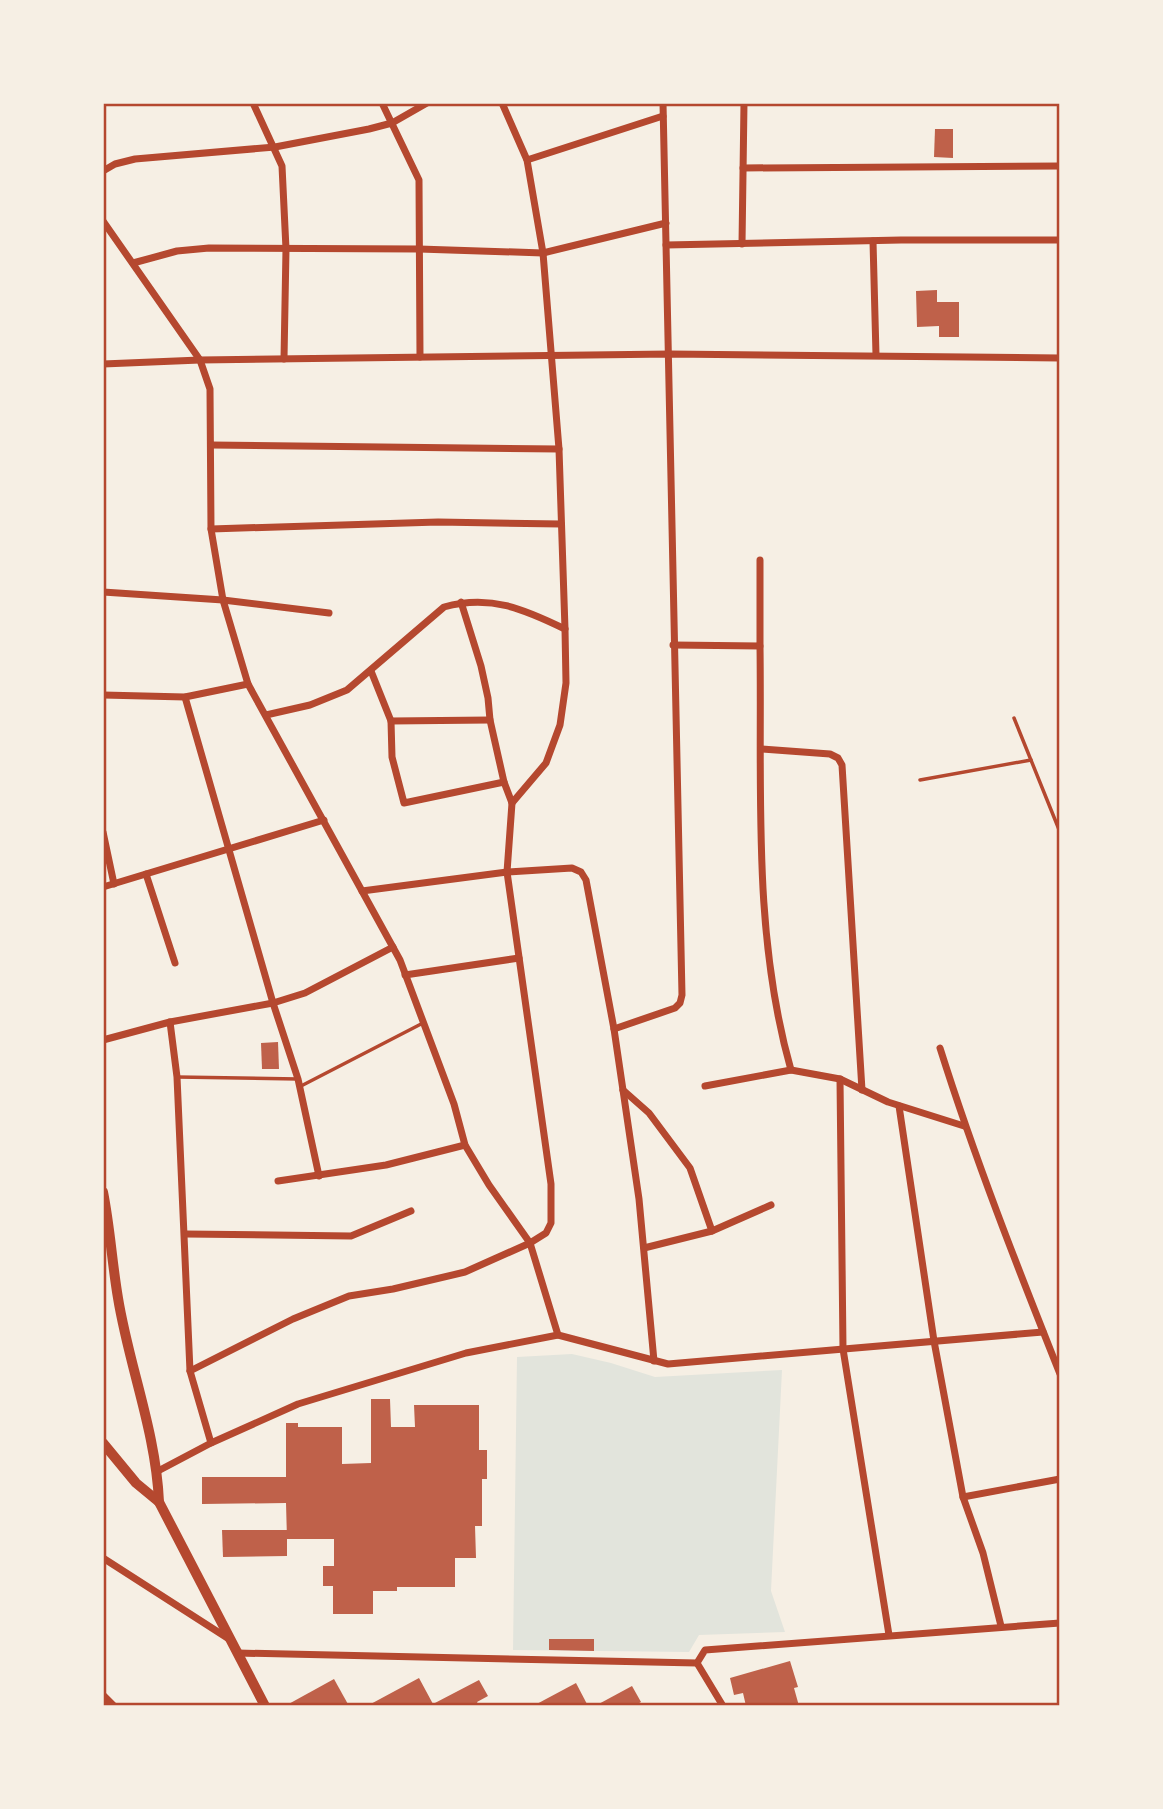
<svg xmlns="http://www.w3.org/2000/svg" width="1163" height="1809" viewBox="0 0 1163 1809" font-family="Georgia,serif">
	<rect width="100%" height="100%" fill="#f6efe4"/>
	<path fill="#e2e4dc" d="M572 1354 611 1363 655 1377 782 1370 771 1591 785 1632 699 1635 689 1652 513 1650 517 1357Z"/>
	<g fill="#bf614a">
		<path d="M935 129H953V158L934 157Z"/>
		<path d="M937 290V302H959V337H939V326L917 327 916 291Z"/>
		<path d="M278 1042 279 1069H262L261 1043Z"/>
		<path d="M371 1399H390L391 1427H415L414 1405H479V1450H487V1479H482V1526H475L476 1558H455V1587H397V1591H373V1614H333V1586H323V1566H334V1539H287L286 1503 202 1504V1477H286V1423H298V1427H342V1464L371 1463Z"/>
		<path d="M222 1530H287V1556L223 1557Z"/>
		<path d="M549 1639H594V1651L549 1650Z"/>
		<path d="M790 1661 798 1687 794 1688 799 1706H746L743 1693 734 1695 730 1678Z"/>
		<path d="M419 1678 433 1704 479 1680 488 1696 477 1702 479 1706H367Z"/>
		<path d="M334 1679 349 1706H285Z"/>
		<path d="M576 1683 588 1706H533Z"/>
		<path d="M632 1686 641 1702 634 1706H595Z"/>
	</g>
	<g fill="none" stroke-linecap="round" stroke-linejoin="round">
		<g stroke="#b5482f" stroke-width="3.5">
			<path d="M1014 718 1060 832"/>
			<path d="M920 780 1031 760"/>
			<path d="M177 1077 298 1079"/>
			<path d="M301 1086 423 1023"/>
		</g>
		<g stroke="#b5482f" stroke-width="7">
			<path d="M253 103 282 166 286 249 284 359"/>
			<path d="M382 103 419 180 420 357"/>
			<path d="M502 103 527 160 543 253 559 449 565 629 566 683 560 725 546 763 512 803"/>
			<path d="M527 160 663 116"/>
			<path d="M743 168 1060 166"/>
			<path d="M103 171 115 164 135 159 275 147 369 129 392 123 427 103"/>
			<path d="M103 221 200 360 210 389 211 529 223 600 248 684 400 960 454 1104 465 1145 489 1185 530 1243 558 1335"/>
			<path d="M873 241 876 355"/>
			<path d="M742 244 744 103"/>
			<path d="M666 245 901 240H1060"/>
			<path d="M133 263 177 251 209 248 419 249 543 253 666 223"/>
			<path d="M103 364 200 360 670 354 1060 358"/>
			<path d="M211 445 559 449"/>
			<path d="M211 529 438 522 561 524"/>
			<path d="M103 592 223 600 329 613"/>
			<path d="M673 645 760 646V560"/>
			<path d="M760 646C762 787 752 933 791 1070"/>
			<path d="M371 671 391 721 392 757 404 803 504 782"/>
			<path d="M103 695 185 697 248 684"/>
			<path d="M185 697 273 1003 298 1079 319 1176"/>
			<path d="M266 715 310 705 347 690 444 607C490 594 524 609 565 629"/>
			<path d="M391 721 490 720"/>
			<path d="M761 749 830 754 838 758 842 765 862 1090"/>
			<path d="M103 832 114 884"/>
			<path d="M146 874 175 963"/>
			<path d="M103 887 324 820"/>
			<path d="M362 891 507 872 572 868 581 872 586 880 614 1029 639 1199 654 1361"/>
			<path d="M405 975 519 958"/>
			<path d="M170 1022 177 1077 190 1371 211 1443"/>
			<path d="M614 1029 675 1008 680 1003 682 995 663 103"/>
			<path d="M103 1040 170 1022 273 1003 305 993 393 947"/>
			<path d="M940 1048C975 1159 1017 1266 1060 1374"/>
			<path d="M840 1079 843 1349 889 1635"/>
			<path d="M705 1086 791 1070 840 1079 888 1102 964 1126"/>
			<path d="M623 1090 649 1113 690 1168 712 1231"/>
			<path d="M899 1106 934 1341 963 1497 983 1553 1001 1626"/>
			<path d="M278 1181 386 1165 465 1145"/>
			<path d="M185 1234 351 1236 411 1211"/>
			<path d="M644 1248 712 1231 771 1205"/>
			<path d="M190 1371 293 1319 349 1296 393 1289 465 1272 530 1243 546 1233 551 1223V1184L507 872 512 803 504 782 490 720 488 698 481 666 461 602"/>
			<path d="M158 1471 211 1443 298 1404 466 1353 558 1335 668 1364 1043 1332"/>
			<path d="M963 1497 1060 1479"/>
			<path d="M103 1558 229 1639"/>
			<path d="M237 1653 697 1663 705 1650 1060 1623"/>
			<path d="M697 1663 723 1706"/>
			<path d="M103 1695 114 1706"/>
		</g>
		<g stroke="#b5482f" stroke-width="10">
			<path d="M103 1192C110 1227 112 1263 118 1298 129 1366 156 1432 159 1502L265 1706"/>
			<path d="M103 1443 136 1483 159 1502"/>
		</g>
	</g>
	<rect width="1163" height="1809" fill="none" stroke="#f6efe4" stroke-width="210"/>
	<rect x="105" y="105" width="953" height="1599" fill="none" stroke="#b5482f" stroke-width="2.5"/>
</svg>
